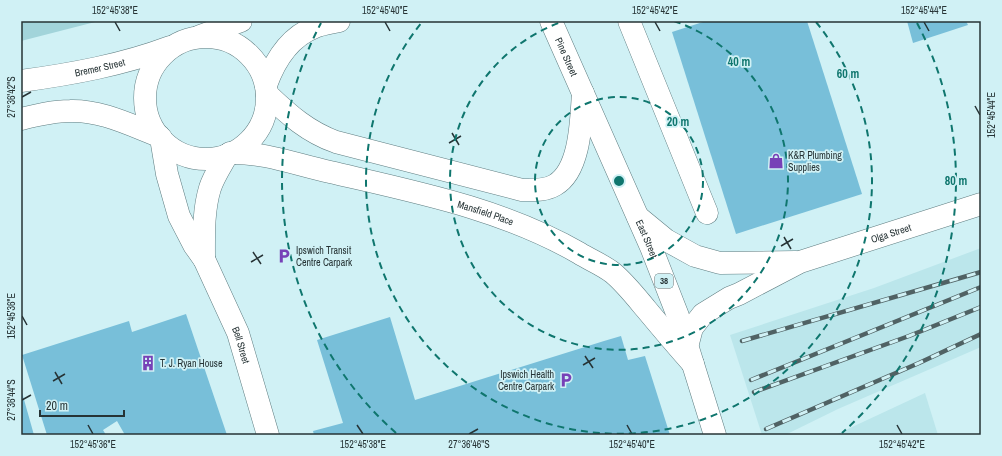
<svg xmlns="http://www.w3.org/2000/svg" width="1002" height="456" viewBox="0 0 1002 456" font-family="'Archivo Narrow',sans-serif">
	<rect width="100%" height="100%" fill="#d0f1f5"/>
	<g fill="#bbe6eb">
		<path d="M981 248V347L838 409 785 435H762L730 335 874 288Z"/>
		<path d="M925 393 938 435H835Z"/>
	</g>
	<path fill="#a2d4da" d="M21 21H99L21 41Z"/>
	<g fill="#78bfd9">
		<path d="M706 21H807L862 194 736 234 672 32Z"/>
		<path d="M907 21H966L968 25 913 43Z"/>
		<path d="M186 314 227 435H125L117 421 103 430 106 435H47L22 355 129 321 132 332Z"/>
		<path d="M390 317 415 400 604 341 621 336 628 360 645 356 670 435H314L313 431 343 423 317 340Z"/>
		<path d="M21 389 34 435H21Z"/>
	</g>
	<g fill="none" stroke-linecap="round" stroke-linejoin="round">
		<g stroke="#5f7d81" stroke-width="23">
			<g id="minor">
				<path d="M629 21 707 213"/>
				<path d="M200 36 241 21"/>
				<circle cx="206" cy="98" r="61"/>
				<path id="s1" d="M21 81C72 74 122 65 170 47"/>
				<path d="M266 85C275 60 289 37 315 27 322 24 331 23 339 21"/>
				<path d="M267 94C289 115 308 132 336 142L522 190C533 190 545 191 555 185 581 170 581 119 583 93"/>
				<path d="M21 119C37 115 53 111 70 111 101 110 130 125 159 136"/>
				<path id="s2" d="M161 138 167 174 179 216 194 245 204 259 238 333 268 435"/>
				<path id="s3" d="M230 153C265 152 297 165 330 172 416 192 503 209 579 253 590 260 603 265 613 273 625 283 636 297 646 309 661 327 677 346 693 364"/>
				<path d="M638 217 666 240 695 256 720 263 796 262"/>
				<path d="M204 259C204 236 203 211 210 188 214 176 221 166 227 155"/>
				<path id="s4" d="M687 347 692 328 703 314 729 298 739 294 800 262 981 204"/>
			</g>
		</g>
		<g stroke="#5f7d81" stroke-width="23">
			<g id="major">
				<path id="s5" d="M551 21 651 247 678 316 715 435"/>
			</g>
		</g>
		<use href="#minor" stroke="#fff" stroke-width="22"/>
		<use href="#major" stroke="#fff" stroke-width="22"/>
		<g stroke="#506264" stroke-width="4.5">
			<g id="rail">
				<path d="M742 341 981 272"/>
				<path d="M751 380 981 287"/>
				<path d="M754 392 909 336 981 307"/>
				<path d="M766 429 919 363 981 334"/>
			</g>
		</g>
		<use href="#rail" stroke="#d0f1f5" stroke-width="3" stroke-dasharray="9" stroke-linecap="butt"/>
	</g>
	<path fill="none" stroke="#263335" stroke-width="1.5" d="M115 22 120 31M385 22 390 31M655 22 660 31M924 22 929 31M22 97 31 92M975 106 980 115M452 133 459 145M449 143 461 136M784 237 791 249M781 246 793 239M253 252 261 264M251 262 263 255M22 316 27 325M585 356 593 368M583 365 595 358M55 372 62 384M53 381 65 374M22 400 31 395M88 425 93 434M357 425 363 434M627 425 632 434M897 425 902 434M469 434 478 429"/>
	<g fill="none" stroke="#0f766e" stroke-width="2" stroke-dasharray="7 5">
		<circle cx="619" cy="181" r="84"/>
		<path d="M674 21A169 169 0 1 1 564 21"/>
		<path d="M816 22A253 253 0 1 1 422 22"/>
		<path d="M396 433A337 337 0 0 1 321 23M917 23A337 337 0 0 1 842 433"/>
	</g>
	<defs>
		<g id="shop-bare" transform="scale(1.2)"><path d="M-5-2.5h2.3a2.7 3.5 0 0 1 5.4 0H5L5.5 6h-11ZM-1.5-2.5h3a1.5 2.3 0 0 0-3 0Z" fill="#7741b7" stroke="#d0f1f5" stroke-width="2.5" paint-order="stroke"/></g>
		<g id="parking-bare" transform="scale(1.2)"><path d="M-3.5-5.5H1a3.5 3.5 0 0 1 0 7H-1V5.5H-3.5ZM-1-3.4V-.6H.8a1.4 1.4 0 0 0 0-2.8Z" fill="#7741b7" stroke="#d0f1f5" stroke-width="2.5" paint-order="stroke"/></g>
		<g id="building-bare" transform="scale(1.2)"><path d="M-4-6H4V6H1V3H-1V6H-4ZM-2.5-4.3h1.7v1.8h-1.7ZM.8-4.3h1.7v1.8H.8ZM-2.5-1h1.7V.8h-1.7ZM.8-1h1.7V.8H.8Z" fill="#7741b7" stroke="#d0f1f5" stroke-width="2.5" paint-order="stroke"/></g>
	</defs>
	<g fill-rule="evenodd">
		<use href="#shop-bare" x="776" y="161"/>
		<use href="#parking-bare" x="284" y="256"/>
		<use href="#building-bare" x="148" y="363"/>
		<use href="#parking-bare" x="566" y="380"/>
	</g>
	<g text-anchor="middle" stroke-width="3.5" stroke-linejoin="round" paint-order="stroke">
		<rect fill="#d0f1f5" stroke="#596c6f" stroke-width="1" x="655" y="274" width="18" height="14" rx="3"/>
		<g font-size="9" font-weight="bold" fill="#263335">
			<text x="664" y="284">38</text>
		</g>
		<g font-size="10" fill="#263335" stroke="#d0f1f5">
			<text dy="4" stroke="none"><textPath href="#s5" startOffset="39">Pine Street</textPath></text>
			<text dy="4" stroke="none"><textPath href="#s1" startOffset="80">Bremer Street</textPath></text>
			<text dy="4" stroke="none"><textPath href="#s3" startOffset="263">Mansfield Place</textPath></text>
			<text dy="4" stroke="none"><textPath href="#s4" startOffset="243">Olga Street</textPath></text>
			<text dy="4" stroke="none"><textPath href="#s5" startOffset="238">East Street</textPath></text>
			<text dy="4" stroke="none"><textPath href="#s2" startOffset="224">Bell Street</textPath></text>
		</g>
		<g font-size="10" fill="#263335" stroke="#d0f1f5" text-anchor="start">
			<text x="788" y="159">K&amp;R Plumbing<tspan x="788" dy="12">Supplies</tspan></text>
			<text x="296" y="254">Ipswich Transit<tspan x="296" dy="12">Centre Carpark</tspan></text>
			<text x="160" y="367">T. J. Ryan House</text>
			<text x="554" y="378" text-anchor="end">Ipswich Health<tspan x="554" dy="12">Centre Carpark</tspan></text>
		</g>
	</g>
	<circle cx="619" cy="181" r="6" fill="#0f766e" stroke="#d0f1f5" stroke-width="2"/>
	<g font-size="12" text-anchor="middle" font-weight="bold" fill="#0f766e" stroke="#d0f1f5" stroke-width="3.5" stroke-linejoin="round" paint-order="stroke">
		<text x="739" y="66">40 m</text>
		<text x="848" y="78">60 m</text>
		<text x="678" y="126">20 m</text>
		<text x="956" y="185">80 m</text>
	</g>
	<rect width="1002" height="456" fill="none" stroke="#d0f1f5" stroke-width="44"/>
	<path d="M40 410v6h84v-6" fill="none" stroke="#263335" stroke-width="2"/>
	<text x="46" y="410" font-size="12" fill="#263335" stroke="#d0f1f5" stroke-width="3" paint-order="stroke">20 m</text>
	<rect x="22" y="22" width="958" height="412" fill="none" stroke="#263335" stroke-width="1.5"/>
	<g font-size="10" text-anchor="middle" fill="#263335">
		<text x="115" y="14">152°45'38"E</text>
		<text x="385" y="14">152°45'40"E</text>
		<text x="655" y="14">152°45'42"E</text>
		<text x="924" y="14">152°45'44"E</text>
		<text transform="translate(11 97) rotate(-90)" y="4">27°36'42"S</text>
		<text transform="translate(991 115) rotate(-90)" y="4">152°45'44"E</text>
		<text transform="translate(11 316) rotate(-90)" y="4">152°45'36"E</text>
		<text transform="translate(11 400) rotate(-90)" y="4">27°36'44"S</text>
		<text x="93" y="448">152°45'36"E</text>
		<text x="363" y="448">152°45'38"E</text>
		<text x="469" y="448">27°36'46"S</text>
		<text x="632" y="448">152°45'40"E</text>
		<text x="902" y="448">152°45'42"E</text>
	</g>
</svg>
